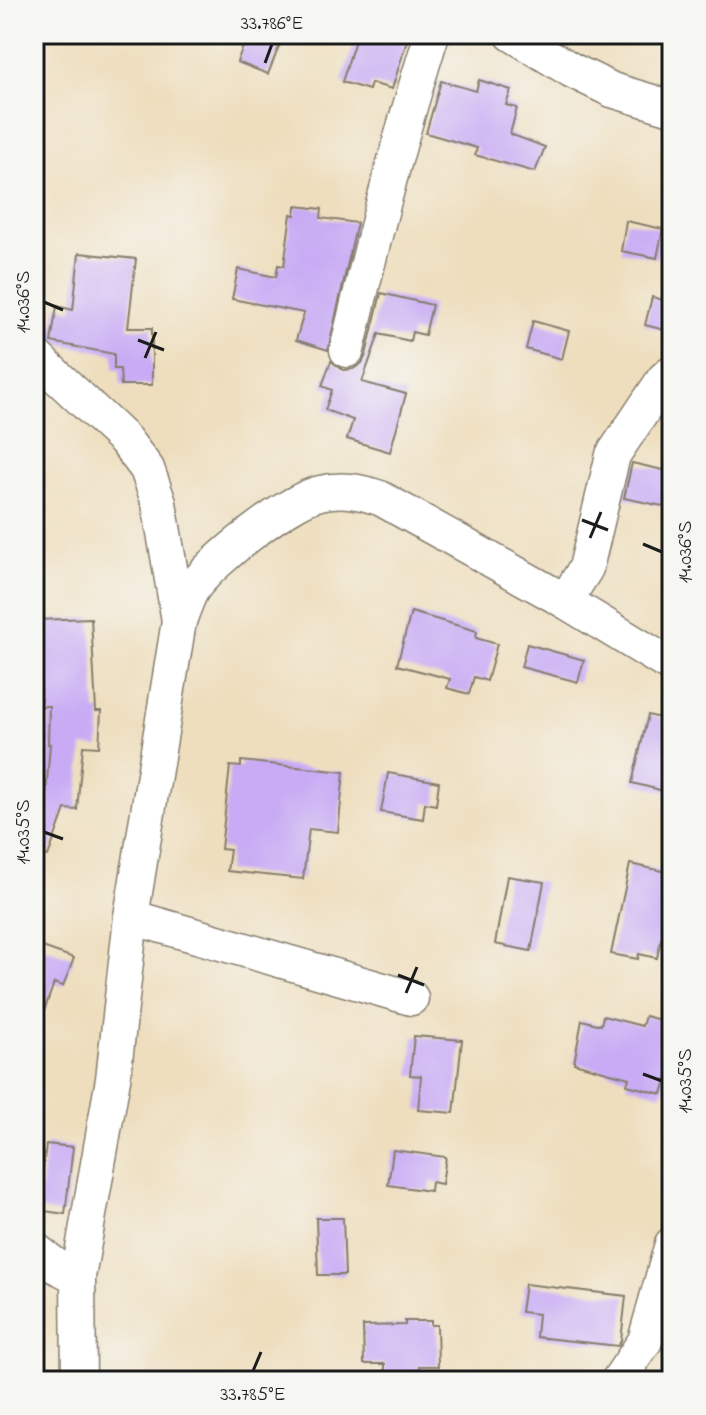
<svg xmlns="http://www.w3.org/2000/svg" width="706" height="1415" viewBox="0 0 706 1415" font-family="'Indie Flower',sans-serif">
	<rect width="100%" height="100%" fill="#f6f6f2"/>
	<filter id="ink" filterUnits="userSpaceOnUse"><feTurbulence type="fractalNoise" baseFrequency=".0125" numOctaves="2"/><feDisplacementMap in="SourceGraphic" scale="16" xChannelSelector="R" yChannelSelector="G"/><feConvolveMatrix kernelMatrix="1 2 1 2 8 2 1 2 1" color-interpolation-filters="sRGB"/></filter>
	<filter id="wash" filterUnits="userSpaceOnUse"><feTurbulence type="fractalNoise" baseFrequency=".006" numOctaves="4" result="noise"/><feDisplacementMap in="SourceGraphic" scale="32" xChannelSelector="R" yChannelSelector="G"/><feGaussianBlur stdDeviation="1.8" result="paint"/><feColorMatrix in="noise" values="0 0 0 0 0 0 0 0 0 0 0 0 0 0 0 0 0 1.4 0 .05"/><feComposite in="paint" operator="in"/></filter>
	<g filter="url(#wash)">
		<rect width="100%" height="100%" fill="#eedebe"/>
		<g id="blocks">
			<g fill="#c8abf4">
				<path d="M248 34H284L268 74 237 62Z"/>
				<path d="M357 34H409L392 89 371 83 369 90 342 82Z"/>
				<path d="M479 80 511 90 506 105 517 108 510 134 545 147 535 172 475 155 477 148 426 133 441 81 476 91Z"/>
				<path d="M296 206 322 209 321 218 357 223 328 350 296 340 304 313 232 299 238 269 276 277 278 265 284 266 291 214 295 215Z"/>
				<path d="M626 221 663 229 657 258 621 251Z"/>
				<path d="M79 253 136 259 128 328H152V385H121L120 369H114V354L51 342 57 306 73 310Z"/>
				<path d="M381 293 432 305 425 335 412 332 410 341 379 334 362 382 406 394 390 452 347 439 353 420 325 410 332 390 322 386 331 361 343 370 353 369 362 363 366 355Z"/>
				<path d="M652 297 672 302V332L645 325Z"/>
				<path d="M533 321 569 331 562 359 526 349Z"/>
				<path d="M632 463 672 472V508L624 498Z"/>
				<path d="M411 612 477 631 476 638 497 644 487 681 474 677 469 694 447 688 450 679 397 665Z"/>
				<path d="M91 618 96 711H101L99 747 83 746 77 810 65 809 48 856 41 854 50 744H48L49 706H41L38 620Z"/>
				<path d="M527 644 584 660 578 682 521 667Z"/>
				<path d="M648 715 672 721V793L632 783Z"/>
				<path d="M241 761 344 772 338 832 309 829 303 879 227 871 230 850 221 849 230 766 241 767Z"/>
				<path d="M388 773 439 782 436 805 425 803 423 819 381 812Z"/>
				<path d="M630 864 672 873 666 914 672 916V919L668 940 661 939 657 958 639 954 638 959 611 954Z"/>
				<path d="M507 876 544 882 531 951 495 944Z"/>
				<path d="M34 944 74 958 63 986 54 983 37 1031 34 1030Z"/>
				<path d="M603 1016 642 1026 645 1016 672 1023V1081L666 1079 662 1094 627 1085 629 1078 574 1063 582 1020 601 1025Z"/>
				<path d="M414 1036 462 1040 454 1113 418 1110 421 1076 410 1075Z"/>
				<path d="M46 1144 73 1147 65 1214 38 1210Z"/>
				<path d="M393 1150 446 1157 442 1184 431 1182 430 1191 388 1185Z"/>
				<path d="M316 1218H343L345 1275H318Z"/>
				<path d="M525 1284 626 1296 621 1341 618 1346 536 1337 538 1314 521 1312Z"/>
				<path d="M405 1321H431V1325H437L438 1366H419L420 1373 385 1374V1364H364L363 1326 405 1325Z"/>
			</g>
		</g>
	</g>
	<g filter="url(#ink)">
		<use href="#blocks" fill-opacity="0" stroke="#857d6d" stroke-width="2"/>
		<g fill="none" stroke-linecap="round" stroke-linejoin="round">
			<g stroke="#857d6d" stroke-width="37">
				<g id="minor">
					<path d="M512 34 571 70 612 90 672 108"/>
					<path d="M347 350C372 243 399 138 432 34"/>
					<path d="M34 355 125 440 147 469 159 503 179 621 131 917 113 1079 78 1277 79 1381"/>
					<path d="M565 601 586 568 613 455 664 379 672 372"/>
					<path d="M179 621C183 611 187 597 193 588 212 561 288 500 320 493 341 488 359 491 380 498L565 601 672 666"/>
					<path d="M131 917 411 998"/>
					<path d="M34 1249 56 1266 78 1277"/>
					<path d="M618 1381 645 1341 672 1244"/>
				</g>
			</g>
			<use href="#minor" stroke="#fff" stroke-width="34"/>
		</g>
	</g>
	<path fill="none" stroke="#1c1c1c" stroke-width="3" d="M265 63 272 44M44 302 63 310M138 340 164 350M145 358 156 332M582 520 608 530M590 538 601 512M643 544 662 552M44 832 63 839M398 975 424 985M406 993 417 967M643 1074 662 1081M253 1371 261 1352"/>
	<rect width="706" height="1415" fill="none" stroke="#f6f6f2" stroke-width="88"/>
	<rect x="44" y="44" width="618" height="1327" fill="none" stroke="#1c1c1c" stroke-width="3"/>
	<g font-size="20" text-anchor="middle" fill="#1c1c1c">
		<text x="272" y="29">33.786°E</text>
		<text transform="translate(22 302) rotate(-90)" y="7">14.036°S</text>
		<text transform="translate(684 552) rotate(-90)" y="7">14.036°S</text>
		<text transform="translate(22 832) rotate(-90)" y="7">14.035°S</text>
		<text transform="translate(684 1081) rotate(-90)" y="7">14.035°S</text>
		<text x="253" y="1400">33.785°E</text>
	</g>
</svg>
